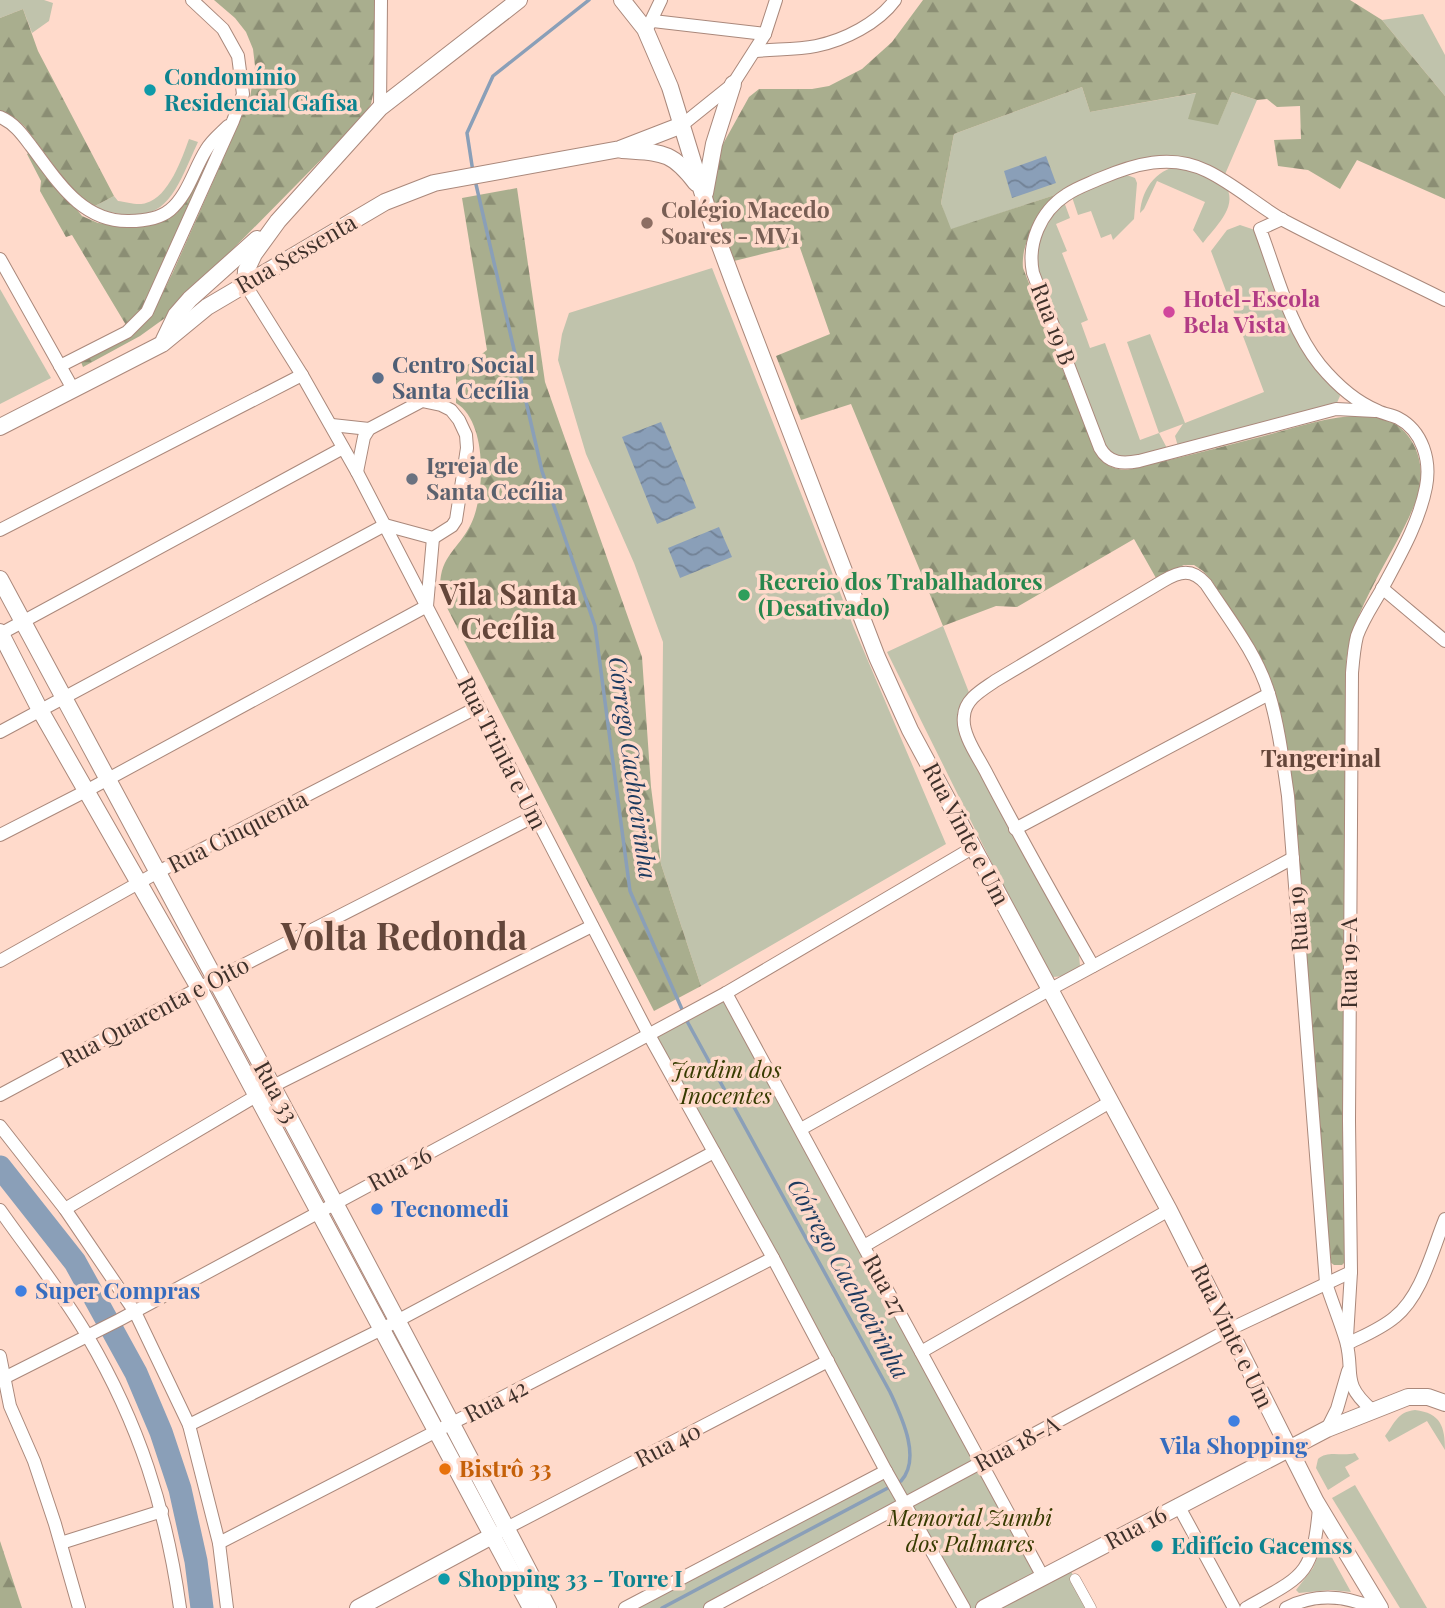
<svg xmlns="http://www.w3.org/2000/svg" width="1445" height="1608" viewBox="0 0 1445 1608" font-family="'Playfair Display',serif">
	<defs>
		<pattern id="forest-firs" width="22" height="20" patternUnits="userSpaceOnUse" patternTransform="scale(1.75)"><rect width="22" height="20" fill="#a9ae8e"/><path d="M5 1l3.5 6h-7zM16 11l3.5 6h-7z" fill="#8b8e74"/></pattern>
		<pattern id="water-waves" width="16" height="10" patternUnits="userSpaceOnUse" patternTransform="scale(1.75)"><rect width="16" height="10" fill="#8a9fb8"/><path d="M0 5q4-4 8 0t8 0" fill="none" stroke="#728296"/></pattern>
	</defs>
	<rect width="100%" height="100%" fill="#ffdacb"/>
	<g fill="#c0c3ac">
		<path d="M0 0H44L53 3 49 21 32 33 23 9 0 18Z"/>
		<path d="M1423 14 1445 55V96L1382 20Z"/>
		<path d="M1082 87 1090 112 1197 93 1218 124 1232 92 1257 100 1223 179 1175 161 1067 191 950 230 941 203 954 134Z"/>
		<path d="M189 139 198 142C172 199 165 231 93 207L114 196 118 201C126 202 139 206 146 203 169 197 182 158 189 139Z"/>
		<path d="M1185 165 1227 188C1237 208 1215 227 1203 243L1193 230 1205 202 1157 181 1144 209 1140 213C1142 187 1158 167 1185 165Z"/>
		<path d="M1124 174 1135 178 1137 183 1134 219 1113 240 1111 234 1101 238 1091 211 1078 215 1071 194Z"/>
		<path d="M1063 199 1070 218 1056 224 1067 251 1062 253 1088 320 1081 323 1090 348 1105 343 1140 440 1159 433 1127 342 1150 334 1185 423 1264 392 1211 251 1227 230 1240 225 1258 231 1280 288 1339 390 1340 396 1336 405 1179 450 1175 436 1183 424 1159 433 1169 452 1137 460 1107 455 1035 272 1037 235Z"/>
		<path d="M712 268 854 628 946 844 701 986 661 864 663 642 634 563 586 454 558 360 562 334 569 313Z"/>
		<path d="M0 289 51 378 0 404Z"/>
		<path d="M943 626 970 695 961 707 958 720 1079 954 1080 966 1065 976 1053 977 1045 970 887 652Z"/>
		<path d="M726 993 1043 1577 1067 1564 1091 1608H964L905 1505 710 1608H625L886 1471 649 1035Z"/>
		<path d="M1415 1410C1441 1413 1445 1427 1445 1450L1427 1421 1389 1442 1385 1436C1395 1423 1397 1412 1415 1410Z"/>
		<path d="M1355 1453 1359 1459 1345 1467 1350 1476 1328 1490 1316 1468 1318 1459C1328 1450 1342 1457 1355 1453Z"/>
		<path d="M1355 1485 1427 1608H1400L1332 1498Z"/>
		<path d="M1325 1545 1351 1592 1330 1590 1299 1593 1296 1590 1313 1568 1322 1546Z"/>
	</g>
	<g fill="url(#forest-firs)">
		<path d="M214 0H374V90L371 104 363 117 165 318 140 336 83 367 81 362 132 334 144 324 153 312 173 272 250 98 255 66 253 49 246 32 235 18Z"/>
		<path d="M923 0H1350L1382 20 1445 96V199L1357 160 1340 189 1308 170 1278 166 1274 140 1301 139 1300 106 1277 107 1267 99 1257 100 1232 92 1218 125 1188 119 1196 93 1090 112 1082 87 954 134 941 203 951 229 1067 191C1047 213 1020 235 1023 268L1092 444C1100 462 1111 472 1131 469 1173 459 1215 449 1256 438 1292 429 1333 413 1371 416 1414 420 1430 466 1416 501 1395 554 1353 606 1346 662L1345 1262 1342 1265H1334L1330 1262 1294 806 1258 657 1212 581 1203 571 1194 565H1184L1156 578 1134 539 1017 607 996 606 943 626 851 404 801 420 776 356 830 334 799 245 730 262 710 196 718 153 749 97 759 89H812L829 86 862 69 892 42Z"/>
		<path d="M23 9 38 51 114 196 93 207 70 187 25 127 16 119 0 112V18Z"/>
		<path d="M219 140 145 305 137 316 126 325 72 235 66 237 40 191 41 181 27 154 30 152 82 216 98 223 128 226 163 221 177 213Z"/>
		<path d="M517 188 545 382 642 657 651 787 661 864 701 986 654 1011 441 596C436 558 457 552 471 524 485 495 488 422 456 403V374L487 350 462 198Z"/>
		<path d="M0 1541 22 1608H0Z"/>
	</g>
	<g fill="url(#water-waves)">
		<path d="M1046 156 1056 183 1012 198 1004 171Z"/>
		<path d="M661 422 696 508 657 524 622 437Z"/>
		<path d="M719 527 732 557 680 578 668 548Z"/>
	</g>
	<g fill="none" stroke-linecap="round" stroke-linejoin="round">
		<g stroke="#8a9fb8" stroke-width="3.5">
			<path d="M473 172 467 133 493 76 589 0"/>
			<path d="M475 180 542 471 595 626 630 891 688 1023 890 1392C901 1416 922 1458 901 1481L662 1608"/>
		</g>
		<path stroke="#8a9fb8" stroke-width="23" d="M0 1167 75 1262 136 1373 161 1432 180 1489 196 1561 202 1608"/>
		<g stroke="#aa887b" stroke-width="11">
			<path id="pedestrian" d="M1075 1579 1091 1608"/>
		</g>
		<g stroke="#aa887b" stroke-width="14">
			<g id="minor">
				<path d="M653 21 765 34"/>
				<path d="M649 25 661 0"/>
				<path d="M756 51C776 49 797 50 816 46 845 40 878 23 895 0"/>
				<path d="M380 108 381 0"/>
				<path d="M0 117C14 123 22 134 31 146 57 180 81 222 129 221 143 221 159 219 170 210 188 195 194 169 206 150 211 141 220 134 228 126"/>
				<path d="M682 125 733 84 765 34 776 0"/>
				<path d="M1282 219 1260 229C1277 274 1290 328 1320 365 1335 383 1356 402 1378 411 1384 414 1392 415 1398 418 1423 431 1431 461 1426 487 1419 523 1399 557 1382 589 1373 605 1363 619 1357 636 1354 648 1353 661 1352 673L1349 1121 1351 1272 1347 1337"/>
				<path d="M0 259 73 389"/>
				<path d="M245 284 302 375 357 472 649 1035 773 1258 886 1471 964 1608"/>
				<path d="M60 366 127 332 147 312 233 121 243 94 238 56 223 29 192 0"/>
				<path d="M1375 411 1336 409 1139 461C1123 464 1109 464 1100 448L1033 273C1027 244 1040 212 1066 195 1076 188 1088 184 1099 179 1134 164 1171 153 1207 171 1234 184 1257 205 1283 220 1336 248 1391 273 1445 300"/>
				<path d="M332 425 369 429"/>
				<path d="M0 530 302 375"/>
				<path d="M1382 588 1445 641"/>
				<path d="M0 634 343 448"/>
				<path d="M0 732 385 525 433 538 452 526 456 520 467 448 466 435 459 420 451 410 441 405 422 401 369 429 364 437 357 472"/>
				<path d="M1015 829 1269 694"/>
				<path d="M0 835 86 791 427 606 433 538"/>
				<path d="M0 961 158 872 478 707"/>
				<path d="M1093 966C1057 903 1021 839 987 774 979 758 961 734 964 716 965 699 982 690 995 681L1163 581C1180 571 1192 568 1206 584 1229 619 1257 654 1269 694 1279 727 1283 762 1288 796L1326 1283C1332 1302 1340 1321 1346 1341 1355 1374 1340 1382 1372 1410"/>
				<path d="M726 993 1043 1577"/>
				<path d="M0 1095 214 980 535 816"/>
				<path d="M0 1126 65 1209 135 1312 189 1425 219 1543 227 1608"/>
				<path d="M801 1129 1049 990 1293 858"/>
				<path d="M65 1209 273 1086 592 926"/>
				<path d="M0 1210C28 1250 64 1295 88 1337 139 1424 166 1508 180 1608"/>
				<path d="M864 1246 1110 1102"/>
				<path d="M1347 1344C1363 1336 1381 1329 1395 1317 1422 1295 1432 1251 1445 1219"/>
				<path d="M921 1352 1169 1210"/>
				<path d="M0 1356 10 1406 34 1461 55 1524 79 1608"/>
				<path d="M4 1378 119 1320 726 993 974 847"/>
				<path d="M189 1425 380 1330 714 1152"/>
				<path d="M1327 1429 1337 1409 1348 1371"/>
				<path d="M1178 1505 1234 1608"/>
				<path d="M499 1532 828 1361"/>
				<path d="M61 1543 162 1511"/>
				<path d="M219 1543 773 1258"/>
				<path d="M625 1608 886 1471"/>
				<path d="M710 1608 1228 1330 1351 1272"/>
				<path d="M1246 1608C1303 1576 1313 1576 1319 1508"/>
				<path d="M1286 1608C1315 1593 1344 1595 1373 1608"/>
			</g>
		</g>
		<g stroke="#aa887b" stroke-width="18">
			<g id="tertiary">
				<path d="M622 0 645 29 670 87 713 227 736 289 877 657 910 730 1169 1210 1316 1502 1380 1608"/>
				<path d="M622 150C661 153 671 150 696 183"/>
				<path d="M705 193 714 144 733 84"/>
				<path d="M245 284 246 271 254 254 278 221 380 108 519 0"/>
				<path d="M164 340 176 315 190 299 257 239"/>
				<path d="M0 427 162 344 207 307 385 202 434 183 620 149 682 125"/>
				<path d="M0 579C184 921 369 1263 548 1608"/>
				<path d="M0 632 40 710 199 988 531 1608"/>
				<path d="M358 1608 492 1536"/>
				<path d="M984 1608 1327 1429 1408 1397H1428L1445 1403"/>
			</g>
		</g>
		<use href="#pedestrian" stroke="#fff" stroke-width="10"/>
		<use href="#minor" stroke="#fff" stroke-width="12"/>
		<use href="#tertiary" stroke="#fff" stroke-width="16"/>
	</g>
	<g fill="#0f9aa8" stroke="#ffdacb" stroke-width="2.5">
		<circle cx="150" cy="90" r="7"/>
		<circle cx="1157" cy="1546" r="7"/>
		<circle cx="444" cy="1579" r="7"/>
	</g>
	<circle fill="#8d6e63" stroke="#ffdacb" stroke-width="2.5" cx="647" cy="223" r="7"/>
	<circle fill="#d1479c" stroke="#ffdacb" stroke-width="2.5" cx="1169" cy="312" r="7"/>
	<circle fill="#5c6f8a" stroke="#ffdacb" stroke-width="2.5" cx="378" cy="378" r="7"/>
	<circle fill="#6b7280" stroke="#ffdacb" stroke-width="2.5" cx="412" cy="479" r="7"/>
	<circle fill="#2e9e5b" stroke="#ffdacb" stroke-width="2.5" cx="744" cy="595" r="7"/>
	<g fill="#3f7fe0" stroke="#ffdacb" stroke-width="2.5">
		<circle cx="377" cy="1209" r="7"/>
		<circle cx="21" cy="1291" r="7"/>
		<circle cx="1234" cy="1421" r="7"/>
	</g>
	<circle fill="#e8710a" stroke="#ffdacb" stroke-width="2.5" cx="445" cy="1469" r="7"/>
	<g text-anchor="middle" stroke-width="7" stroke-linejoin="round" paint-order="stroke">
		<g font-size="23" font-weight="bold" fill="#0d838f" stroke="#ffdacb" text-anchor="start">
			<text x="164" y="85">Condomínio<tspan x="164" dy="26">Residencial Gafisa</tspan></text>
			<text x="1171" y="1554">Edifício Gacemss</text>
			<text x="458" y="1587">Shopping 33 - Torre I</text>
		</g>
		<g font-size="23" font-weight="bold" fill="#785e54" stroke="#ffdacb" text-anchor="start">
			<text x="661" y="218">Colégio Macedo<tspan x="661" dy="26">Soares - MV1</tspan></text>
		</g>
		<g font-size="23" fill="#3e302a" stroke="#ffdacb">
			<text transform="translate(296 254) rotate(-30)" y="8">Rua Sessenta</text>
			<text transform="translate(1053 324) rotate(69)" y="8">Rua 19 B</text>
			<text transform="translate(502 753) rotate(63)" y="8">Rua Trinta e Um</text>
			<text transform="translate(238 832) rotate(-27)" y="8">Rua Cinquenta</text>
			<text transform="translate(966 834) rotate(62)" y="8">Rua Vinte e Um</text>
			<text transform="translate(1298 919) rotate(-94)" y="8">Rua 19</text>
			<text transform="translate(1349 963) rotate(-90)" y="8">Rua 19-A</text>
			<text transform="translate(155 1012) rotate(-28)" y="8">Rua Quarenta e Oito</text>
			<text transform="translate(276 1092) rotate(61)" y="8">Rua 33</text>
			<text transform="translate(400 1169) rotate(-28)" y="8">Rua 26</text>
			<text transform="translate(885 1285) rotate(61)" y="8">Rua 27</text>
			<text transform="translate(1232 1336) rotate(64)" y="8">Rua Vinte e Um</text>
			<text transform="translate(496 1401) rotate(-27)" y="8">Rua 42</text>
			<text transform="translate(1017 1444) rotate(-28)" y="8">Rua 18-A</text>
			<text transform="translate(668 1445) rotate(-27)" y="8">Rua 40</text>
			<text transform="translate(1136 1528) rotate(-28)" y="8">Rua 16</text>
		</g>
		<g font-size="23" font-weight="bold" fill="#b23c85" stroke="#ffdacb" text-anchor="start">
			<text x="1183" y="307">Hotel-Escola<tspan x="1183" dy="26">Bela Vista</tspan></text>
		</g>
		<g font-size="23" font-weight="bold" fill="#4e5e75" stroke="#ffdacb" text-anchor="start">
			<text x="392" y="373">Centro Social<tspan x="392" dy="26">Santa Cecília</tspan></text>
		</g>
		<g font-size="23" font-weight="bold" fill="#5b616d" stroke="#ffdacb" text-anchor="start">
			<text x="426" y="474">Igreja de<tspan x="426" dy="26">Santa Cecília</tspan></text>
		</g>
		<g font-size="23" font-weight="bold" fill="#27864d" stroke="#ffdacb" text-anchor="start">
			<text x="758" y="590">Recreio dos Trabalhadores<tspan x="758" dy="26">(Desativado)</tspan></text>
		</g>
		<g font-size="23" font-style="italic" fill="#373b01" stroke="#ffdacb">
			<text x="726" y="1078">Jardim dos<tspan x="726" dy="26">Inocentes</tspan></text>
			<text x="970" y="1526">Memorial Zumbi<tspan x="970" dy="26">dos Palmares</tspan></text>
		</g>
		<g font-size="23" font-weight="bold" fill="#366cbe" stroke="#ffdacb" text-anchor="start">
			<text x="391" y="1217">Tecnomedi</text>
			<text x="35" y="1299">Super Compras</text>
			<text x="1234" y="1454" text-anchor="middle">Vila Shopping</text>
		</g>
		<g font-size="23" font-weight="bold" fill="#c56008" stroke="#ffdacb" text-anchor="start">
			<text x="459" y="1477">Bistrô 33</text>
		</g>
		<g font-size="24" font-weight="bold" fill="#64463a" stroke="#ffdacb">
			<text x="1321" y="767">Tangerinal</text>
		</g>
		<g font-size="24" font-style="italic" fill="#1c3a5f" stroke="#ffdacb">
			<text transform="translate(632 768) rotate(82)" y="8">Córrego Cachoeirinha</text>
			<text transform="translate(848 1279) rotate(61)" y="8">Córrego Cachoeirinha</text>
		</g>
		<g font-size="30" font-weight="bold" fill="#64463a" stroke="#ffdacb">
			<text x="508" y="605">Vila Santa<tspan x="508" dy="34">Cecília</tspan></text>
		</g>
		<g font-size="37" font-weight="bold" fill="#64463a" stroke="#ffdacb">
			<text x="404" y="950">Volta Redonda</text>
		</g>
	</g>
</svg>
